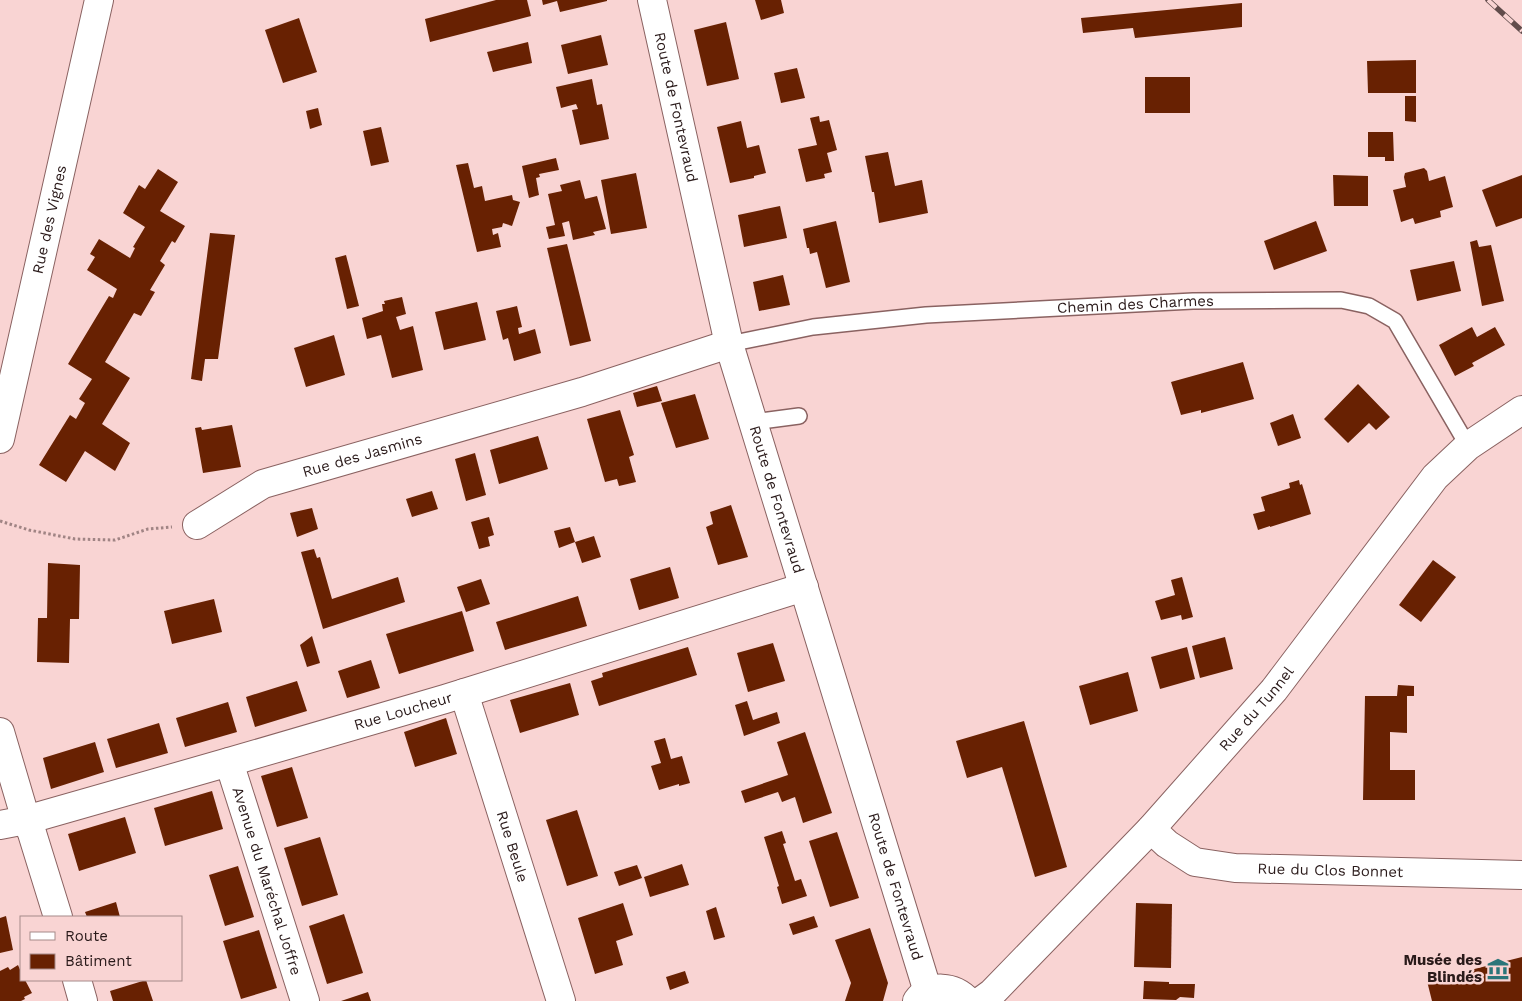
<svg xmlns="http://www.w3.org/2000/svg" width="1522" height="1001" viewBox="0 0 1522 1001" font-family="'Work Sans',sans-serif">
	<rect width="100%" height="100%" fill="#f9d4d3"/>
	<g fill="#682102">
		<path d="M496 0H527L531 16 430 42 425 19Z"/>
		<path d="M542 0H607V1L560 12 557 1 543 5Z"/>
		<path d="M755 0H781L784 13 761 20Z"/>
		<path d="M1242 3V27L1135 38 1133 28 1083 33 1081 18Z"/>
		<path d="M299 18 317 72 283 83 265 30Z"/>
		<path d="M726 22 739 79 707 86 694 30Z"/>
		<path d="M601 35 608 65 568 74 561 45Z"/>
		<path d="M528 42 532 63 493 72 487 52Z"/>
		<path d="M1416 60V93H1368L1367 61Z"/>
		<path d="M797 68 805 98 781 103 774 73Z"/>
		<rect x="1145" y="77" width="45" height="36"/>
		<path d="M592 79 597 105 602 104 609 139 580 145 572 110 578 109 576 104 561 108 556 87Z"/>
		<path d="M1405 96H1416V122L1405 121Z"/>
		<path d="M318 108 322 125 310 129 306 111Z"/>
		<path d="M819 116 820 122 829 120 837 150 827 153 832 172 824 174 825 178 806 182 798 149 817 145 810 118Z"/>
		<path d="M741 121 747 148 759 145 766 173 754 176V178L730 183 717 127Z"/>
		<path d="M381 127 389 162 371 166 363 131Z"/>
		<path d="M1368 132H1393L1394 161H1385V157H1368Z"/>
		<path d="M888 152 895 186 922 180 928 213 879 223 874 192H872L865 156Z"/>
		<path d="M556 158 559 170 539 174 540 177 536 178 539 195 529 198 522 166Z"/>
		<path d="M468 163 474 188 482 186 485 201 512 195 513 200 520 202 512 226 503 223 502 227 492 229 493 235 498 233 501 247 477 252 456 165Z"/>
		<path d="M1424 168 1427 171 1429 181 1445 176 1453 207 1440 211 1441 217 1415 224 1413 218 1401 222 1393 190 1406 187 1404 177 1405 173Z"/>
		<path d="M158 169 178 182 160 211 185 226 175 243 172 241 160 261 165 265 150 290 155 292 141 316 134 313 105 362 130 378 102 424 130 443 115 471 85 451 66 482 39 465 70 415 76 419 85 403 79 399 92 379 68 364 109 296 113 298 117 289 87 270 95 257 90 254 99 239 130 258 135 248 133 247 145 227 123 213 139 185 145 189Z"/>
		<path d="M636 173 647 228 611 234 601 180Z"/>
		<path d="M1333 175 1368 176V206H1334Z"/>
		<path d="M1522 175V218L1496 227 1482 190Z"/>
		<path d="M580 180 585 199 597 196 606 229 593 232 595 235 573 240 569 221 562 223 565 236 549 239 546 227 555 225 548 194 562 191 560 185Z"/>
		<path d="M780 206 787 238 744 247 738 215Z"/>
		<path d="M836 221 850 282 826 288 817 252 810 254 809 248H807L803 229Z"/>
		<path d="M1316 221 1327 251 1274 270 1264 241Z"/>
		<path d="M210 233 235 235 218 359H205L202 381 191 379Z"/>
		<path d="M1477 240 1479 247 1491 245 1504 301 1482 306 1470 242Z"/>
		<path d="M567 244 591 341 570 346 547 248Z"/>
		<path d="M346 255 359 306 347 309 335 258Z"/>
		<path d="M1454 261 1461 291 1417 301 1410 270Z"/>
		<path d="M783 275 790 305 759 311 753 282Z"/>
		<path d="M402 297 406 314 396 317 400 330 413 326 423 370 392 378 381 335 367 339 362 318 383 311 382 304H385L384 301Z"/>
		<path d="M477 302 486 340 444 350 435 312Z"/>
		<path d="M517 306 522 327 518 328 519 334 535 329 541 353 514 361 508 338 503 340 496 311Z"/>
		<path d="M1472 327 1477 337 1495 327 1505 345 1472 363 1474 366 1455 376 1439 345Z"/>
		<path d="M334 335 345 375 306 387 294 348Z"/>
		<path d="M1243 362 1254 399 1201 413V410L1181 415 1171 382Z"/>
		<path d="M1358 384 1390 417 1376 430 1369 423 1348 443 1324 419Z"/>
		<path d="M657 386 662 401 637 407 633 393Z"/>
		<path d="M695 394 709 439 676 448 661 403Z"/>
		<path d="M620 410 634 455 629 457 636 482 619 486 617 479 605 482 587 419Z"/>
		<path d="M1293 414 1301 438 1278 446 1270 423Z"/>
		<path d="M232 425 241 467 203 473 195 428 201 427 202 430Z"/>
		<path d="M538 436 548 469 499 484 490 450Z"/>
		<path d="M475 453 486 495 466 501 455 459Z"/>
		<path d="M1299 480 1300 485 1302 484 1311 514 1270 527V526L1258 530 1253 514 1265 511 1261 497 1290 488 1289 483Z"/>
		<path d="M432 491 438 509 412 517 406 499Z"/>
		<path d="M731 505 748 557 718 565 706 527 713 524 710 512Z"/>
		<path d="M312 508 318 529 297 537 290 513Z"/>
		<path d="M489 517 494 535 488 537 490 546 479 549 471 522Z"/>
		<path d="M570 527 575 542 594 536 601 557 582 563 575 542 559 548 554 531Z"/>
		<path d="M314 549 317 558 320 557 332 599 398 577 405 602 323 629 301 552Z"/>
		<path d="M1433 560 1456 577 1421 622 1399 605Z"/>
		<path d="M48 563 80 565 79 619H70L69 663 37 662 38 618H47Z"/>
		<path d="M670 567 679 598 639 610 630 579Z"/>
		<path d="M1182 577 1193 617 1182 620 1181 615 1161 620 1155 601 1175 595 1171 580Z"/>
		<path d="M481 579 490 604 466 612 457 587Z"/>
		<path d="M578 596 587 626 505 650 496 622Z"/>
		<path d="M214 599 222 632 172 644 164 611Z"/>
		<path d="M462 611 474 651 399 674 386 634Z"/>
		<path d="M312 636 320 663 307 667 300 645Z"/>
		<path d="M1225 637 1233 669 1200 678 1192 646Z"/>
		<path d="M773 643 785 681 748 692 737 653Z"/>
		<path d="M688 647 697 675 599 706 591 681 603 677 602 673Z"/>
		<path d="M1187 647 1195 679 1160 689 1151 657Z"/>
		<path d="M371 660 380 688 347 698 338 671Z"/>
		<path d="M1128 672 1138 711 1090 725 1079 686Z"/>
		<path d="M297 681 307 711 255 727 246 697Z"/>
		<path d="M570 683 579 715 520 733 510 700Z"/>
		<path d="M1398 685 1414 686V696H1407V733L1390 732V770H1415V800H1363L1365 696H1397Z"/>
		<path d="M747 701 753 720 777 712 780 723 744 736 735 705Z"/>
		<path d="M228 702 237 732 185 747 176 718Z"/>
		<path d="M446 718 457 754 415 767 404 732Z"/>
		<path d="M1024 721 1067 867 1035 877 1002 767 967 778 956 741Z"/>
		<path d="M159 723 168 753 116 768 107 739Z"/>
		<path d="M805 732 832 813 803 823 795 797 782 802 778 792 745 803 741 791 788 775 777 742Z"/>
		<path d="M665 738 671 759 682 756 690 783 679 786V784L659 790 651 766 661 763 654 741Z"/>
		<path d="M95 742 104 772 51 789 43 758Z"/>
		<path d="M292 767 308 818 277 827 261 776Z"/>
		<path d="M212 791 223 829 165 846 154 808Z"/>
		<path d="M577 810 598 876 567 886 546 820Z"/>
		<path d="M125 817 136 853 79 871 68 834Z"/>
		<path d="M782 831 786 843 783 844 795 881 801 879 807 896 782 904 777 887 779 886 764 837Z"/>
		<path d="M837 832 859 898 830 907 809 841Z"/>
		<path d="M320 837 338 895 302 906 284 848Z"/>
		<path d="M682 864 689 885 650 897 644 877Z"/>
		<path d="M637 865 642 878 619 886 614 872Z"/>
		<path d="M238 866 254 917 225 926 209 875Z"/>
		<path d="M116 902 120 917H87L85 912Z"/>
		<path d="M623 903 633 935 616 941 623 965 595 974 578 918Z"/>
		<path d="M1136 903 1172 904 1171 968 1134 967Z"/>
		<path d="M716 907 725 937 714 940 706 911Z"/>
		<path d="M344 914 363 973 327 984 309 926Z"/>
		<path d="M6 916 13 950 0 953V918Z"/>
		<path d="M814 916 818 927 793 935 789 924Z"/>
		<path d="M870 928 888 983 883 1001H845L851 983 835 940Z"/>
		<path d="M259 930 277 988 241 999 223 941Z"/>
		<path d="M1522 957V1001H1432L1427 981Z"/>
		<path d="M18 965 21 972V980H25L32 993 24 997 25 999 21 1001H0V971L8 967 10 970Z"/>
		<path d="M685 971 689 983 670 990 666 977Z"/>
		<path d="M146 980 153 1001H113L110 991Z"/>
		<path d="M1144 981 1169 982V984H1195L1194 998 1180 997 1176 1000 1143 999Z"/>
		<path d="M368 992 371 1001H341Z"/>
	</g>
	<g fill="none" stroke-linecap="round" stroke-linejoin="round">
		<g stroke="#8a6261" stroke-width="18">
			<g id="service">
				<path id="s1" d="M729 344 813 327 926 315 1193 301 1341 300 1369 306 1395 321 1468 446"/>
				<path d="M753 422 799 416"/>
			</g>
		</g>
		<g stroke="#8a6261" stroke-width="30">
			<g id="minor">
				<path id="s2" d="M0 439 99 0"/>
				<path id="s3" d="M197 525 263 484 582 392 729 344"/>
				<path id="s4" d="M464 693 561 1001"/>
				<path d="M0 732 26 820 32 833 58 917"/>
				<path id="s5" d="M229 762 305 1001"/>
				<path id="s6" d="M0 825 26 820 229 762 445 699 804 587"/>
				<path id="s7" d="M1151 829 1167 844 1195 862 1235 868 1522 875"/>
				<path d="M77 980 83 1001"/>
			</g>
		</g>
		<g stroke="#8a6261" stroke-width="30">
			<g id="tertiary">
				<path id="s8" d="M652 0 729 344 928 992"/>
				<path d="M917 1001C930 983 954 986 968 1001"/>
				<path id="s9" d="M981 1001 992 993 1151 829 1274 690 1435 477 1468 446 1522 410"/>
			</g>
		</g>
		<path stroke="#a08484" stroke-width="3" stroke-dasharray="2.5 2.5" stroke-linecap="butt" d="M0 521 29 530 75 539 115 540 148 529 172 527"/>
		<use href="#service" stroke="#fff" stroke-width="15"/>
		<use href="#minor" stroke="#fff" stroke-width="28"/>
		<use href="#tertiary" stroke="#fff" stroke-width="28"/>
		<g stroke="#614c4b" stroke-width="5.5">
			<path id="rail" d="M1488 0 1522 31"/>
		</g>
		<use href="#rail" stroke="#f9d4d3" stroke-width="4" stroke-dasharray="11" stroke-linecap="butt"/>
	</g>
	<defs>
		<g id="museum-bare" transform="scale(1.725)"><path d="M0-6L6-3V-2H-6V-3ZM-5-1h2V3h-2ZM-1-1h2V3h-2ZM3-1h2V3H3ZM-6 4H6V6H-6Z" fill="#2a7579" stroke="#f9d4d3" stroke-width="2.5" paint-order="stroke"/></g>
	</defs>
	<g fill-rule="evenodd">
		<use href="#museum-bare" x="1498" y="969"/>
	</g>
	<g text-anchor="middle" stroke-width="5" stroke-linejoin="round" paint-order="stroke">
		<g font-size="15" fill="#2a1a1a" stroke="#f9d4d3">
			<text dy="5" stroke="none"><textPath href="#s8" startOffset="110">Route de Fontevraud</textPath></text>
			<text dy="5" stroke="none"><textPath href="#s2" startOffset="225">Rue des Vignes</textPath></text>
			<text dy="5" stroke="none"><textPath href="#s1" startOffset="409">Chemin des Charmes</textPath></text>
			<text dy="5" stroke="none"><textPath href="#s3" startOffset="181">Rue des Jasmins</textPath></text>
			<text dy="5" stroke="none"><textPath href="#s8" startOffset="515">Route de Fontevraud</textPath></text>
			<text dy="5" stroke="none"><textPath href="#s9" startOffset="402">Rue du Tunnel</textPath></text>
			<text dy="5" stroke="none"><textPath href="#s6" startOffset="419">Rue Loucheur</textPath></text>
			<text dy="5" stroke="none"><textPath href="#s4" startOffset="161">Rue Beule</textPath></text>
			<text dy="5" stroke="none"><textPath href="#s7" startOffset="191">Rue du Clos Bonnet</textPath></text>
			<text dy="5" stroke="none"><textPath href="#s5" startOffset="125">Avenue du Maréchal Joffre</textPath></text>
			<text dy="5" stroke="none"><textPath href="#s8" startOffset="920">Route de Fontevraud</textPath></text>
		</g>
		<g font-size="15" font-weight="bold" fill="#2a1a1a" stroke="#f9d4d3" text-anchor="end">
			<text x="1482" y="965">Musée des<tspan x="1482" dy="17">Blindés</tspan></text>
		</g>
	</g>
	<rect x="20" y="916" width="162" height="65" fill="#f9d4d3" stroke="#a68a89"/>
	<rect x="30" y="932" width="25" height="8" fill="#ffffff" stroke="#a68a89"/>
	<text x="65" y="941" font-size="15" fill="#2a1a1a">Route</text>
	<rect x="30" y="954" width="25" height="15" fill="#682102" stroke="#a68a89"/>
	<text x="65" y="966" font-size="15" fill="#2a1a1a">Bâtiment</text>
</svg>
